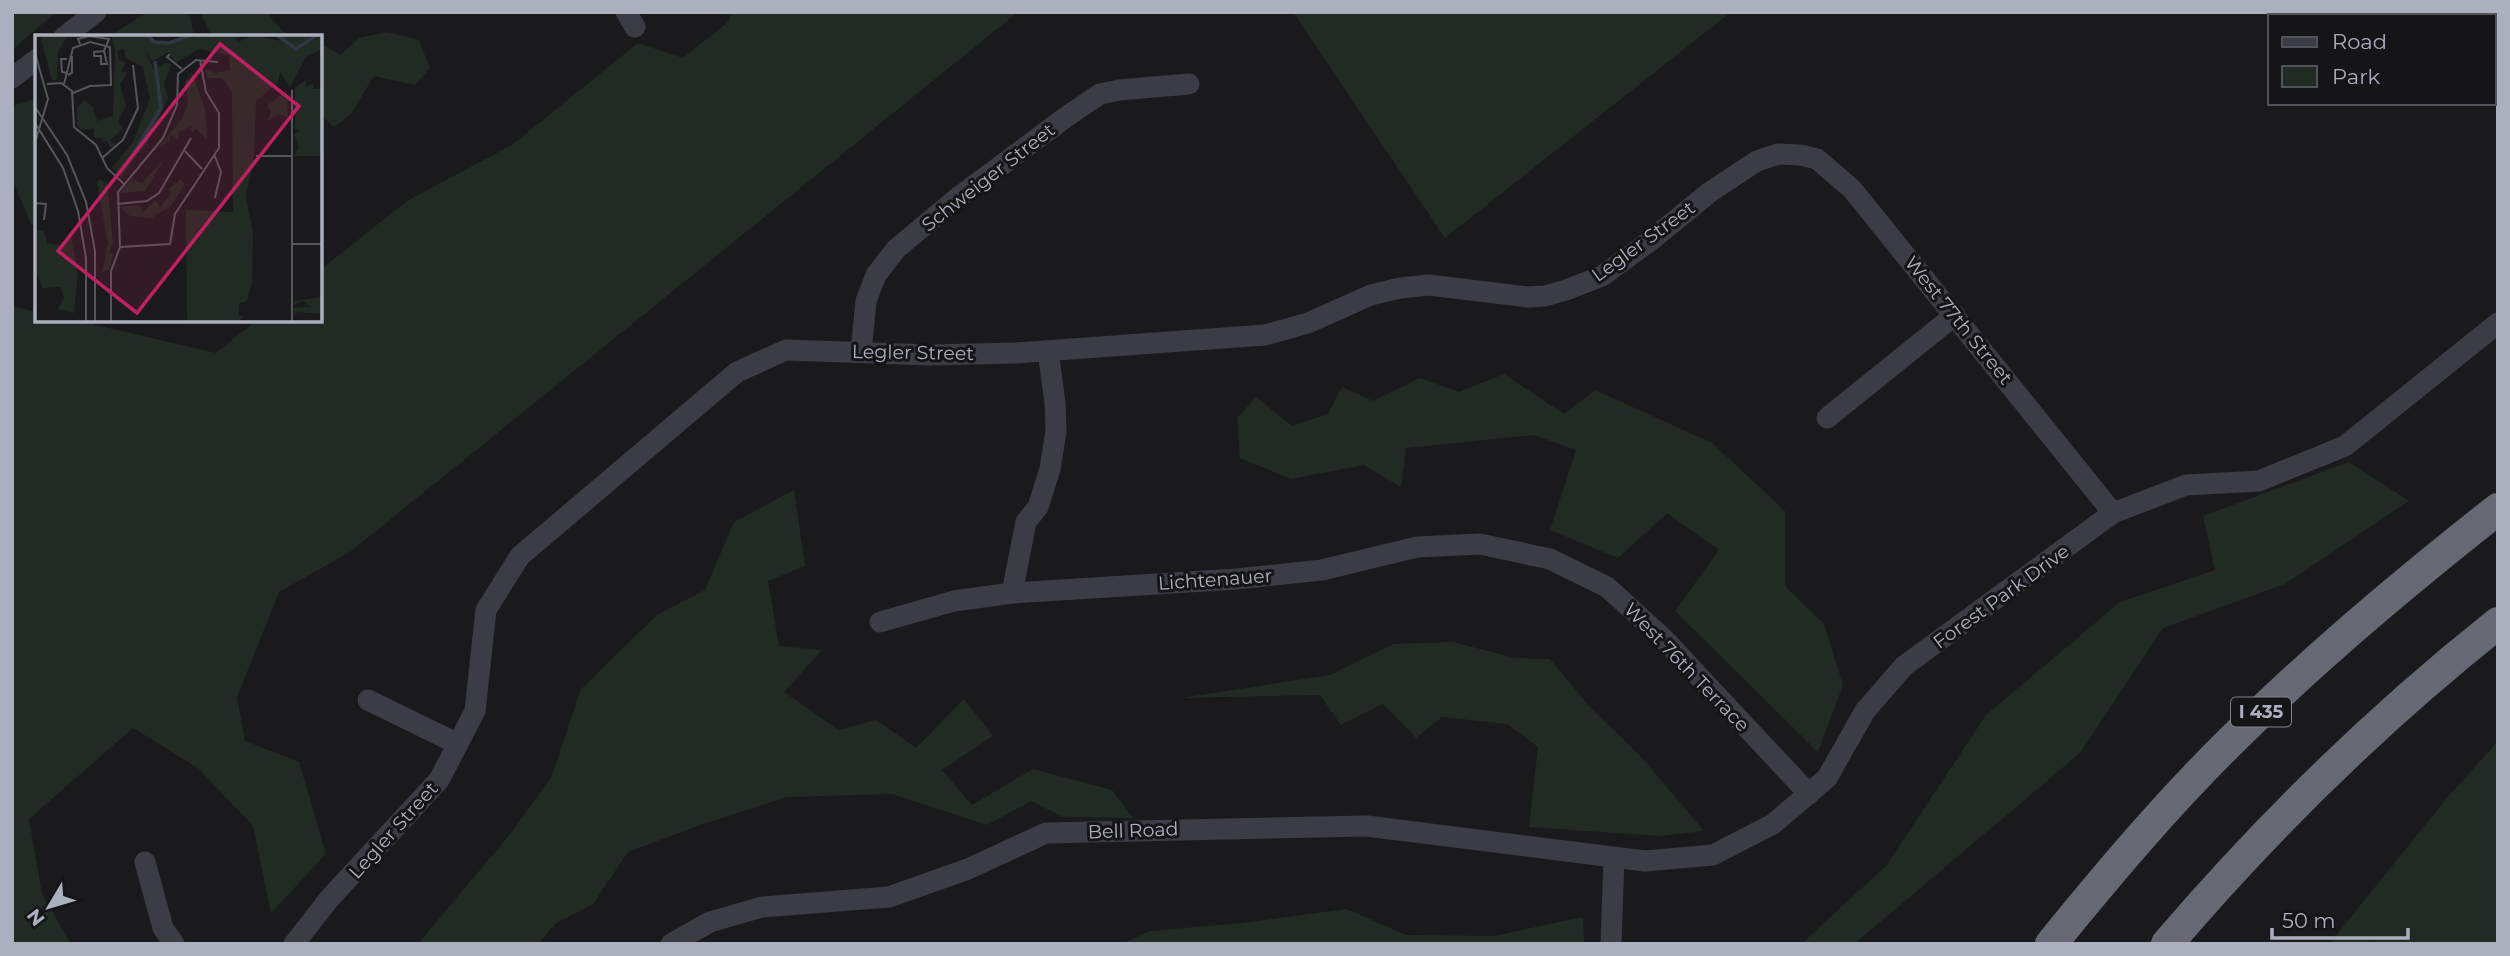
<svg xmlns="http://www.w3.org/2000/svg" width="2510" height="956" viewBox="0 0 2510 956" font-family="Montserrat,sans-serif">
	<rect width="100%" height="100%" fill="#1a1a1c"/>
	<g fill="#212b23">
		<path d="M12 12H56L12 50Z"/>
		<path d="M148 12H180L190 16 194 37H116L113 34Z"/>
		<path d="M200 12H269L271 18 289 37H212Z"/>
		<path d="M733 12H1018L350 552 279 592 237 697 245 741 299 762 326 854 271 913 253 826 198 768 133 728 29 819 42 894 71 944H12V306L37 312V320H74L216 353 257 320H320V270L407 201 512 145 638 43 683 58 728 22Z"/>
		<path d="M1293 12H1731L1445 238Z"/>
		<path d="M387 32 419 40 430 68 415 85 374 76 351 114 334 127 320 114V46H325L341 55 359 38Z"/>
		<path d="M37 98V225L31 224 12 179V106Z"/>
		<path d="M1504 374 1564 414 1595 390 1712 443 1785 511V586L1824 624 1843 685 1818 752 1675 611 1719 550 1667 513 1618 558 1550 530 1576 450 1534 435 1406 448 1401 487 1364 465 1291 479 1240 458 1237 418 1256 397 1292 426 1328 414 1342 387 1373 401 1420 378 1459 392Z"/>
		<path d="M2349 462 2409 501 2285 584 2163 628 2080 753 1854 944H1801L1886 866 1986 715 2120 602 2215 570 2203 516Z"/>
		<path d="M794 490 805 566 768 581 779 646 822 650 784 692 839 730 876 720 916 748 964 699 993 736 942 770 972 805 1033 769 1112 790 1133 818 1063 817 1031 801 987 825 892 794 787 797 700 825 628 852 593 904 556 923 538 944H418L511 833 552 776 581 689 657 615 705 590 734 522Z"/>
		<path d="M1453 642 1515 658 1550 659 1587 704 1642 758 1704 831 1660 836 1529 827 1538 747 1507 724 1442 717 1416 738 1383 704 1341 725 1320 695 1181 698 1330 675 1393 644Z"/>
		<path d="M2498 741V944H2380L2373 941 2368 944H2329L2447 798Z"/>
		<path d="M1347 909 1406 935 1494 936 1583 917 1584 944H1122L1150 931 1242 923Z"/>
	</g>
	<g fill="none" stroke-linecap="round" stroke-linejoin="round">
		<g stroke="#3c3d44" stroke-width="21">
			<path d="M626 12 635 27"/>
			<path d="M64 37 96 12"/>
			<path d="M12 78 37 59"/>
			<path d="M861 352 866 301 876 275 896 249 956 199 1066 117 1100 94 1119 90 1189 84"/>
			<path d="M1827 418 1955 315"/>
			<path d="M1012 593 1026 522 1038 507 1050 469 1056 431 1055 403 1048 351"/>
			<path d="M880 622 954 601 1012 593 1237 579 1322 570 1417 547 1480 544 1550 559 1607 587 1663 638 1809 794"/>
			<path d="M368 700 458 744"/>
			<path d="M145 862 163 928 174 944"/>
			<path d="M294 944 329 899 439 780 475 711 486 610 520 556 737 372 786 350 931 355 1015 353 1265 335 1308 323 1371 295 1400 288 1429 285 1528 297 1545 296 1566 290 1602 276 1650 241 1710 192 1757 161 1778 154 1800 155 1817 159 1852 189 2113 513"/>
			<path d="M671 944 710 922 762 907 889 897 968 869 1046 833 1367 826 1645 861 1713 855 1773 824 1827 778 1865 711 1904 666 2113 513 2186 485 2259 481 2345 446 2498 323"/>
			<path d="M1611 944 1614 858"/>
		</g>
		<g stroke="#666973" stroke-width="32">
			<path d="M2051 944C2108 874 2166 805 2230 742 2314 658 2405 582 2498 509"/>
			<path d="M2167 944C2267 827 2377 719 2498 623"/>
		</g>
	</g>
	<g text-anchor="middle" stroke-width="6" stroke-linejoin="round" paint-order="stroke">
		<rect fill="#151518" stroke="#7f818c" stroke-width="2" x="2231" y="697.5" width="60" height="29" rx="5"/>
		<g font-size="18" font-weight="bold" fill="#acafbd">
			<text x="2261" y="718">I 435</text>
		</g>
		<g font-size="19" fill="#acafbd" stroke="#151518">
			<text transform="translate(988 177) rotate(-38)" y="7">Schweiger Street</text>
			<text transform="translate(1643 241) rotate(-36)" y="7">Legler Street</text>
			<text transform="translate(1959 320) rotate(51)" y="7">West 77th Street</text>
			<text transform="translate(913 352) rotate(1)" y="7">Legler Street</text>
			<text transform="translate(1215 579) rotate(-4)" y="7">Lichtenauer</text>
			<text transform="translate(2001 596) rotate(-36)" y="7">Forest Park Drive</text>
			<text transform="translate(1687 667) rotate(46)" y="7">West 76th Terrace</text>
			<text transform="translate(393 830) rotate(-48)" y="7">Legler Street</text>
			<text transform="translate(1133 830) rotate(-2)" y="7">Bell Road</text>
		</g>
	</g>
	<g transform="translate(35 35)">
		<rect width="287" height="287" fill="#1a1a1c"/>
		<path d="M5 0H43L33 1 23 16 22 45H17ZM76 0 112 1 118 8 133 9 165 0H200L203 7 218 0 246 6 249 0H277L262 15 287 0V14L271 22 255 52 245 37 243 48 221 66 219 121 211 162 218 197 217 247 212 266 204 268V280L208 281 204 287H152L151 175 198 177 197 56 187 43H172L171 34 179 38 195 35 194 20 163 14 141 28 134 17 117 26 109 14 119 35 130 28 137 29 129 48 133 63 113 106 86 142 77 133 98 107 115 64 108 32 91 23 89 14 83 15 84 25 91 28 86 36 93 38 85 49 91 71 83 86 88 94 75 105 81 111 75 112 72 105 66 108 68 104 59 102V93L46 95 42 90V73L49 65 58 72 62 86 78 81 80 15ZM157 37 170 74 172 105 161 94 157 97 156 91 143 98 144 105 135 99 134 106 123 112 147 84 153 68 150 47ZM271 45 270 53 278 48V54H287V121H259L264 112 259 99 265 96 260 94V53ZM252 55 253 84 244 79 233 86 236 77 232 71ZM130 123 110 156 85 158 97 144 107 148ZM65 144 72 148 78 207 74 217 79 219 74 235 67 237 73 209 62 148ZM146 144 150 149 136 171 117 183 95 181 85 172 105 170 108 177 120 165 125 172 136 158 133 155ZM0 195 9 196 12 208 26 210 35 197 43 238 39 278 23 274 29 262 25 252 8 253 0 234ZM287 262V279L261 277 259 282V273L276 272 268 266 259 270V266Z" fill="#212b23"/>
		<path fill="none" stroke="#2e3842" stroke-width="3.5" d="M113 0 119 7 134 8 157 0M242 0 261 14 282 0M97 121 126 73 120 26"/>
		<path fill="none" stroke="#54565c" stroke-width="2" d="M45 9 43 4 54 1 74 4 69 16 59 17V21H66V29H72L69 16M0 18 13 64 0 108M135 19 132 22 147 34M32 38 27 37 26 24H32M33 40 37 38V21M12 49 26 48 37 56 39 92 61 110 72 133 89 149M29 49 38 13 55 7 75 12 76 50 55 51 38 58M257 55V287M0 72 32 120 51 167 60 216V287M0 88 28 133 43 176 51 223V287M150 116 167 134M179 119 186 137 180 163M221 121H257M67 123 88 105 103 73 98 30M0 168 11 169 9 185M82 169 112 166 124 158 156 103M258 209H287M85 212 135 209 140 179 184 113V78L171 57 165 25M0 242V269M76 287V236L85 212 83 157 128 103 142 70 143 39 161 25 183 27"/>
		<path fill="#c12060" fill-opacity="0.15" stroke="#c12060" stroke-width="3.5" d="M185 9 264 71 102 278 23 216Z"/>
		<rect width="287" height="287" fill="none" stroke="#acafbd" stroke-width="3.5"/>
	</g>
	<rect width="2510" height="956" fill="none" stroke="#acafbd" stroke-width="28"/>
	<rect x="2268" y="14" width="228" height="91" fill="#151518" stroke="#51535a" stroke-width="2"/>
	<rect x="2282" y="37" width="35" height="10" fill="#3c3d44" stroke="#51535a" stroke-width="2"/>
	<text x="2332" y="49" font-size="21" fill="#acafbd">Road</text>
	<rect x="2282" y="66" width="35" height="21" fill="#212b23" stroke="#51535a" stroke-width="2"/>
	<text x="2332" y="84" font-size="21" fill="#acafbd">Park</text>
	<g transform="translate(49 907) rotate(232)" stroke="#151518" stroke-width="5" paint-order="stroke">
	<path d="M0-5L12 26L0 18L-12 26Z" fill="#acafbd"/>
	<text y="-10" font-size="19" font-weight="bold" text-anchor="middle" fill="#acafbd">N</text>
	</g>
	<path d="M2272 928v10h136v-10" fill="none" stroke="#acafbd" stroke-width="3.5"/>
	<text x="2282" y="928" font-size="21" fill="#acafbd" stroke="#151518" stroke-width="5" paint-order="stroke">50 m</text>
</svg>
